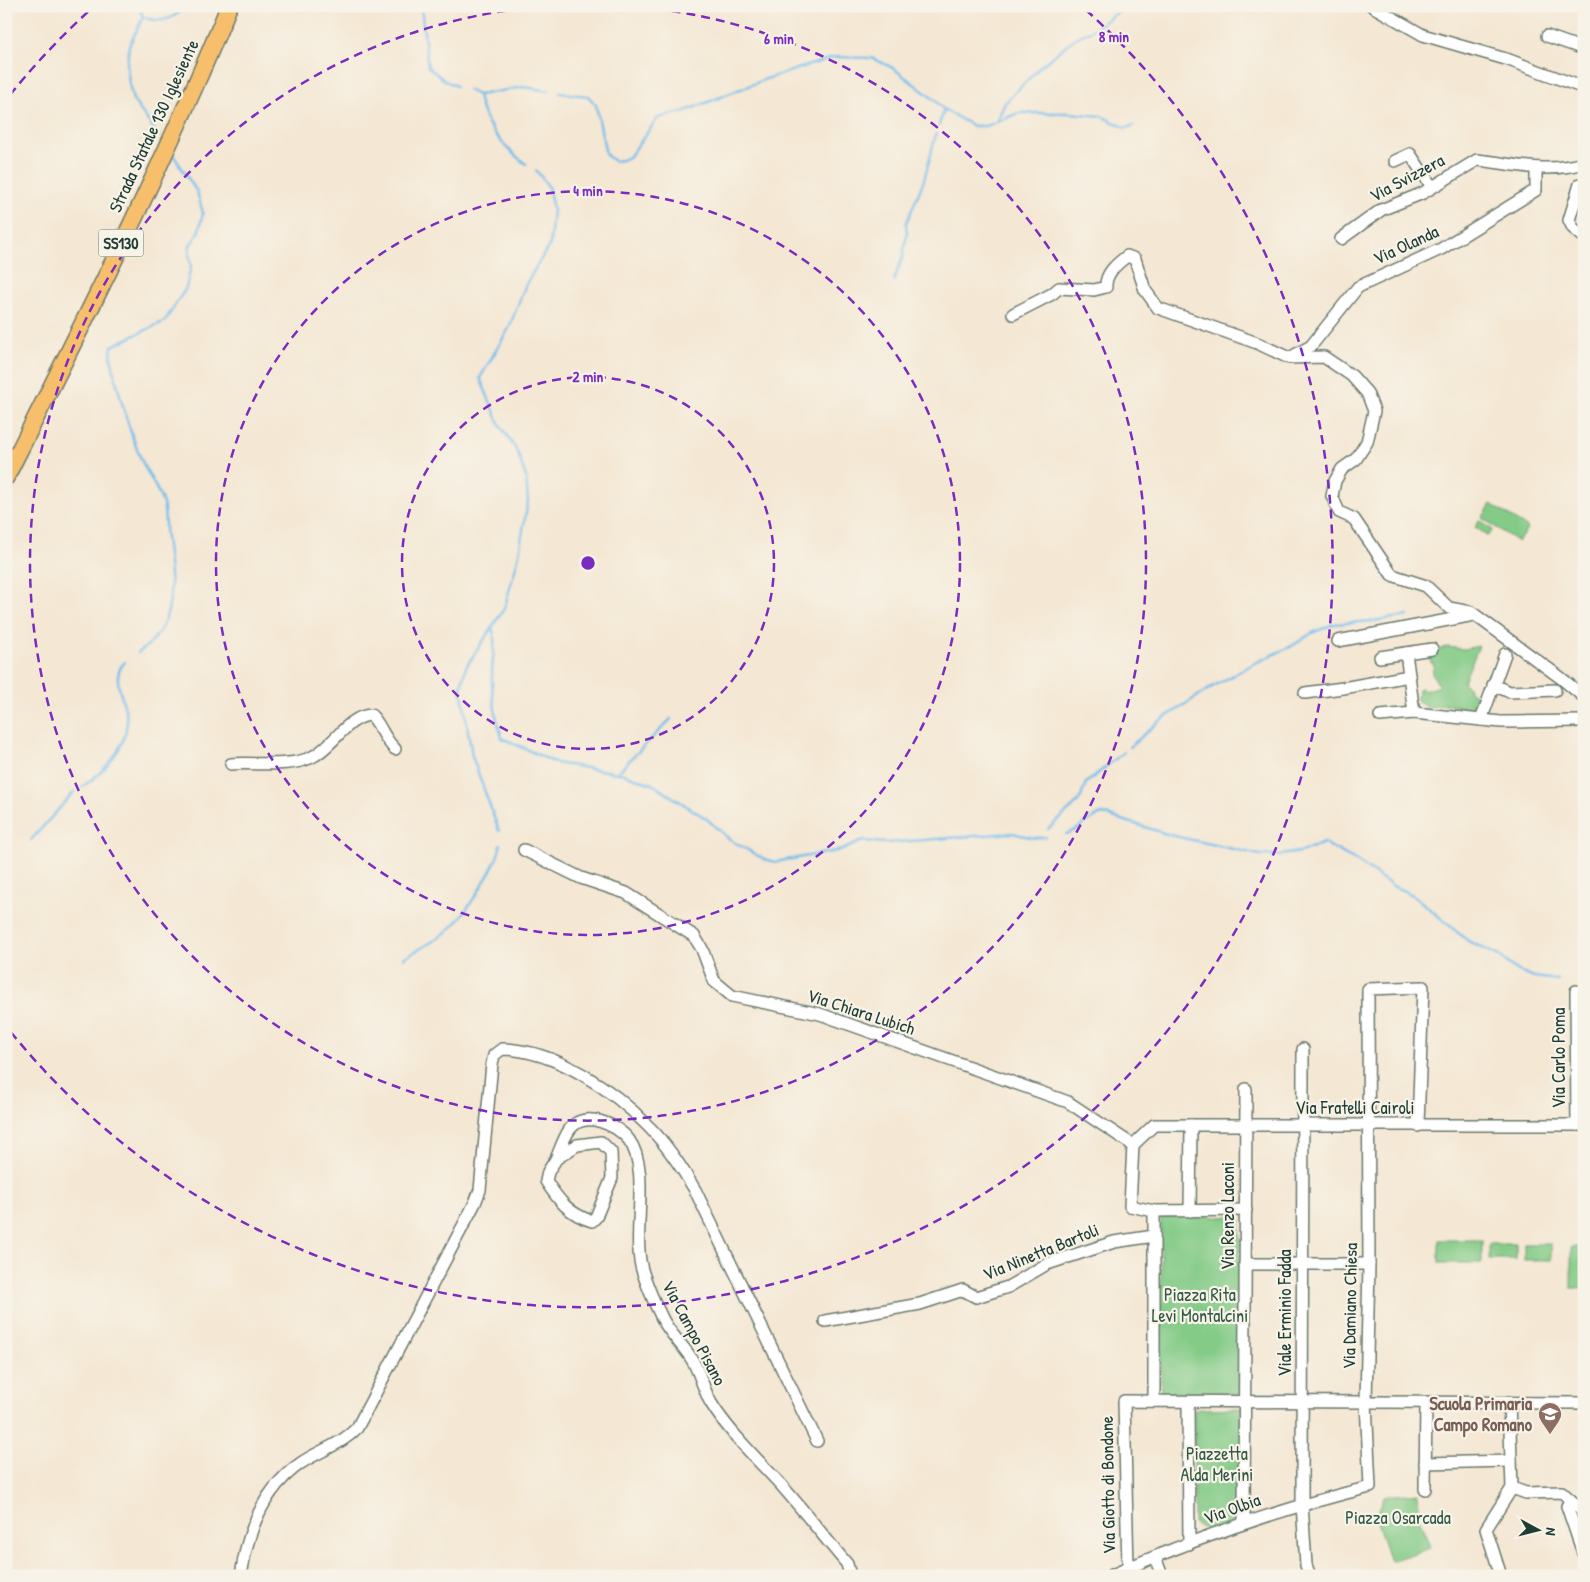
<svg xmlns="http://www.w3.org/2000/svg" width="1590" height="1582" viewBox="0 0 1590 1582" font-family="'Patrick Hand',sans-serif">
	<rect width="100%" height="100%" fill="#f7f3e8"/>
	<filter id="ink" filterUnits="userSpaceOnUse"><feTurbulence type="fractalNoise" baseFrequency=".02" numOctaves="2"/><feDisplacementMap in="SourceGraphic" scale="10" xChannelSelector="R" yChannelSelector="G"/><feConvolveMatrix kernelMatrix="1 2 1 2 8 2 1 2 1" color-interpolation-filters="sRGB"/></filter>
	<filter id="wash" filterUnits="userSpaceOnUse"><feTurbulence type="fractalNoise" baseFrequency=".0096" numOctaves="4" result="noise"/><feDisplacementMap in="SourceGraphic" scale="20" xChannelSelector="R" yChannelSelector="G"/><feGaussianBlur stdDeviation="1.12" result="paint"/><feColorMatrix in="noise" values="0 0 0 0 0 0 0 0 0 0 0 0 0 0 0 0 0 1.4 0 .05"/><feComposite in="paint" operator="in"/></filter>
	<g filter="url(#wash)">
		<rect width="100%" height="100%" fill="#f4e7d3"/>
		<g fill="#84cb87" stroke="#52845e">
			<path d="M1491 504 1528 528 1518 542 1482 518Z"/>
			<path d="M1479 520 1493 530 1488 536 1475 527Z"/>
			<path d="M1479 646 1463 683 1468 686 1470 692 1477 696 1484 694 1485 696 1479 711 1473 716 1468 714 1463 707 1444 705 1426 708 1417 700 1418 689 1422 688 1424 691 1439 686 1432 674 1434 663H1431L1430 656 1427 657V654L1447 647 1464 649Z"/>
			<path d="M1161 1216 1240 1217 1239 1394 1161 1393Z"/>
			<rect x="1439" y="1240" width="43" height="23"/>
			<rect x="1489" y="1244" width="27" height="15"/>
			<rect x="1524" y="1244" width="27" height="16"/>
			<rect x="1571" y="1247" width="13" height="41"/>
			<path d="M1241 1408 1240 1521C1223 1527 1209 1536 1194 1523V1409Z"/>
			<path d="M1418 1493 1420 1521 1431 1548 1390 1561 1376 1519 1383 1496Z"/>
		</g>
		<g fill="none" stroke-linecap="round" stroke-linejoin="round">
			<g stroke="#74beed" stroke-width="2.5">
				<path d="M139 6 143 17C161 24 173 20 186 6"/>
				<path d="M421 6 428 67 444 80 456 86"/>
				<path d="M143 17 129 46 127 65 129 83 133 100 159 136"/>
				<path d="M468 90 478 95C482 123 504 148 526 164"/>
				<path d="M560 93 588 96 596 105 606 155 614 161 622 160 630 156 658 118 688 110 766 79 835 57 872 58 893 68 935 100 943 109 973 126H986L1019 113H1069L1101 116 1126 128 1133 126"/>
				<path d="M478 95 523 87 549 91"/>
				<path d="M997 121 1005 103 1042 65 1074 39 1096 28 1120 10 1134 6"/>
				<path d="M939 125 944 110"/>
				<path d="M894 280 903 256 907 234 906 224 924 180 936 134"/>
				<path d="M492 627C497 641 492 658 492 673 491 694 496 718 502 738L556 763 624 774 652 784 707 819 730 840 764 859 775 862 842 850 862 841 886 843 1012 833 1034 838 1046 837"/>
				<path d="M138 653C180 625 171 581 166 538 164 527 166 515 163 504 158 488 148 475 141 459 129 431 117 388 111 357L112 346 165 321 186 288 191 267 189 253 190 245 198 234 203 213 197 192 174 156"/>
				<path d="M1130 747 1158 722 1212 687 1253 664 1292 646 1312 633 1334 624 1373 621 1408 616"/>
				<path d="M618 772 671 719"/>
				<path d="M82 787C104 772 126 749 127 721 127 702 108 678 125 662"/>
				<path d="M1048 829 1074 806 1081 797 1086 783 1124 752"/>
				<path d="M499 831 472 756 461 687 466 667 504 609 518 559 528 501 526 477 517 451 500 425 480 378 509 328 526 284 550 244 553 209 548 186 536 170"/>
				<path d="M1066 834C1080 831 1088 817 1103 814L1170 835 1260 855H1280L1300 852 1324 843 1355 860 1393 886 1413 895 1468 941 1499 956 1516 970 1534 977 1558 980"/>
				<path d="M31 840 74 792"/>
				<path d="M403 958C420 949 438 940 452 927 464 915 502 859 500 844"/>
			</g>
		</g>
	</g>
	<g filter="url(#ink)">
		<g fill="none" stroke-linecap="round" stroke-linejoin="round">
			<g stroke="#6a786c" stroke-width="14">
				<g id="minor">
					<path d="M1372 6 1423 35 1509 60 1584 88"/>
					<path d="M1547 36 1584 49"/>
					<path d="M1395 161 1410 154 1432 187"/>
					<path d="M1580 184 1569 220 1573 228 1584 237"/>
					<path d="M1341 239 1381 210 1423 193 1477 160C1517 164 1543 174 1584 163"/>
					<path d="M1013 314 1052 294 1059 288 1094 290 1106 287C1105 273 1117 264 1127 256L1135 259 1145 290 1158 308 1257 343 1289 358 1324 357 1352 376 1367 393 1374 411 1367 442 1356 459 1342 469 1335 481 1332 496 1339 512 1354 519 1392 575 1426 586 1449 608 1471 612 1561 678 1584 697"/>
					<path d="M1293 356 1311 346 1358 287 1441 249 1536 190V169"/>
					<path d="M1338 641 1474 615"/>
					<path d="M1406 653 1414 713"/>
					<path d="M1380 657 1432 649"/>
					<path d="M1493 685 1510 692 1555 690"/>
					<path d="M1305 693 1343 688 1409 676"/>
					<path d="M1380 716 1414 713 1501 722 1584 721"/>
					<path d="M1481 720 1505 654"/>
					<path d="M231 764C256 762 289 768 312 757 333 747 347 716 371 715 381 725 384 739 395 749"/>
					<path d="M524 850 581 878 626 893 694 936 702 949 714 981 732 996 820 1014 1068 1102 1133 1145"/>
					<path d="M1303 1049 1302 1504 1306 1565 1310 1576"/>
					<path d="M1577 1125 1576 991 1584 993"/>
					<path d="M1133 1145 1154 1125H1584"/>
					<path d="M1133 1145 1130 1206 1154 1211 1246 1210"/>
					<path d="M556 1159 548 1172 546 1181C558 1200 570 1215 592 1221L596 1217 612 1178 611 1152 601 1142 577 1145 556 1159C560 1150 564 1137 570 1129 584 1110 617 1124 629 1140 652 1172 630 1236 643 1273 648 1288 655 1304 662 1318 669 1333 682 1344 691 1358 700 1372 703 1389 711 1403 728 1431 759 1461 782 1486 804 1511 825 1538 847 1564L850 1576"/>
					<path d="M1190 1211 1191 1125"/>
					<path d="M1245 1264H1369"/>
					<path d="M825 1321 920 1304 963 1290 976 1297 1008 1287 1047 1264 1114 1242 1154 1236"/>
					<path d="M1154 1401V1211"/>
					<path d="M1188 1402 1189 1544"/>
					<path d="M1509 1402 1512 1488"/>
					<path d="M1425 1463 1511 1461"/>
					<path d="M1512 1488 1526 1493 1562 1492 1584 1513"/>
					<path d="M1425 1489 1426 1402"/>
					<path d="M1571 1500 1567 1506 1584 1556"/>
					<path d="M1244 1523 1246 1089"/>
					<path d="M1155 1557 1162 1576"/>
					<path d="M1128 1568 1124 1401 1584 1403"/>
					<path d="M241 1576C247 1532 263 1489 301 1463 320 1450 341 1445 357 1428L475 1203 480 1190 492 1064 494 1055 502 1049C556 1050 614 1090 650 1128 668 1146 682 1168 695 1190L817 1441"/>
					<path d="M1110 1576C1194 1538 1281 1509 1370 1487L1366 1402 1369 1264 1368 989 1423 987 1418 1126"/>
					<path d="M1501 1576 1486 1529 1512 1488"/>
				</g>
			</g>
			<g stroke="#6a786c" stroke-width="19">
				<path id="highway" d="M6 477C84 322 163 167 229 6"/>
			</g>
			<use href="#minor" stroke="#fff" stroke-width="11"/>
			<use href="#highway" stroke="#f7bf6c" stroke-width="16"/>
		</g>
	</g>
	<g fill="none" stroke="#7b2cbf" stroke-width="2.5" stroke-dasharray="9 6">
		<circle cx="588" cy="563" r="186"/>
		<circle cx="588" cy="563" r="372"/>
		<path d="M627 6A558 558 0 1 1 549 6"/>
		<path d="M10 95A744 744 0 0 1 90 10M1086 10A744 744 0 1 1 10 1031"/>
	</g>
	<defs>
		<g id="school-pin" transform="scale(1.25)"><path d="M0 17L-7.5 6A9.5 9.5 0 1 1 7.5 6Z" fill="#8d6e63" stroke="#f7f3e8"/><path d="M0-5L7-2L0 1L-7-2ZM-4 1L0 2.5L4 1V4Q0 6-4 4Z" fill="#fff"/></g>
	</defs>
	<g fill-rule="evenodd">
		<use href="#school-pin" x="1550" y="1414"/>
	</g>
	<g text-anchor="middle" stroke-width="4.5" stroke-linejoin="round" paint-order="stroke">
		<rect fill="#f7f3e8" stroke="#60746a" stroke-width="1" x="98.5" y="229.5" width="45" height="27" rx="4"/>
		<g font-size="16" font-weight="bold" fill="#1f3d34">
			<text x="121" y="249">SS130</text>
		</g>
		<g font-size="18" fill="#1f3d34" stroke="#f7f3e8">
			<text transform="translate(154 126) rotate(-65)" y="6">Strada Statale 130 Iglesiente</text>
			<text transform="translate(1407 178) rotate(-28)" y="6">Via Svizzera</text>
			<text transform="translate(1406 245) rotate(-25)" y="6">Via Olanda</text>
			<text transform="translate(861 1012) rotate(18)" y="6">Via Chiara Lubich</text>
			<text transform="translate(1559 1058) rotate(-90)" y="6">Via Carlo Poma</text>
			<text x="1355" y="1114">Via Fratelli Cairoli</text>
			<text transform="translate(1228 1216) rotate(-90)" y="6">Via Renzo Laconi</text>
			<text transform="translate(1041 1252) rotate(-22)" y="6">Via Ninetta Bartoli</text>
			<text transform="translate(1350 1306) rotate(-89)" y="6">Via Damiano Chiesa</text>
			<text transform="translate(1285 1313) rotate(-90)" y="6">Viale Erminio Fadda</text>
			<text transform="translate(694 1333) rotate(62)" y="6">Via Campo Pisano</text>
			<text transform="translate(1108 1485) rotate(-91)" y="6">Via Giotto di Bondone</text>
			<text transform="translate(1232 1509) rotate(-20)" y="6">Via Olbia</text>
		</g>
		<g font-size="18" fill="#335945" stroke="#f7f3e8">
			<text x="1200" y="1301">Piazza Rita<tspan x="1200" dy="21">Levi Montalcini</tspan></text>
			<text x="1217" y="1460">Piazzetta<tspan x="1217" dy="21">Alda Merini</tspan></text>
			<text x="1398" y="1524">Piazza Osarcada</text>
		</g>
		<g font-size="18" font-weight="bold" fill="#785e54" stroke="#f7f3e8" text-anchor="end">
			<text x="1532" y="1410">Scuola Primaria<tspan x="1532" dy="21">Campo Romano</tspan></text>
		</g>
	</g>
	<circle cx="588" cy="563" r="8" fill="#7b2cbf" stroke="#f7f3e8" stroke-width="2.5"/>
	<g font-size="15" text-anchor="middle" font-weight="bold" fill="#7b2cbf" stroke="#f7f3e8" stroke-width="4.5" stroke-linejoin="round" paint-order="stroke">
		<text x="1114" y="42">8 min</text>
		<text x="779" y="44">6 min</text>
		<text x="588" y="196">4 min</text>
		<text x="588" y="382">2 min</text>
	</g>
	<rect width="1590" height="1582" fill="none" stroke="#f7f3e8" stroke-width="25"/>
	<g transform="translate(1538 1530) rotate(97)" stroke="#f7f3e8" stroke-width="4" paint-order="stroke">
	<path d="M0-4L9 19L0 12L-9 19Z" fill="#1f3d34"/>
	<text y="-8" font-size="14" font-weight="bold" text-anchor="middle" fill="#1f3d34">N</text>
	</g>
</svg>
